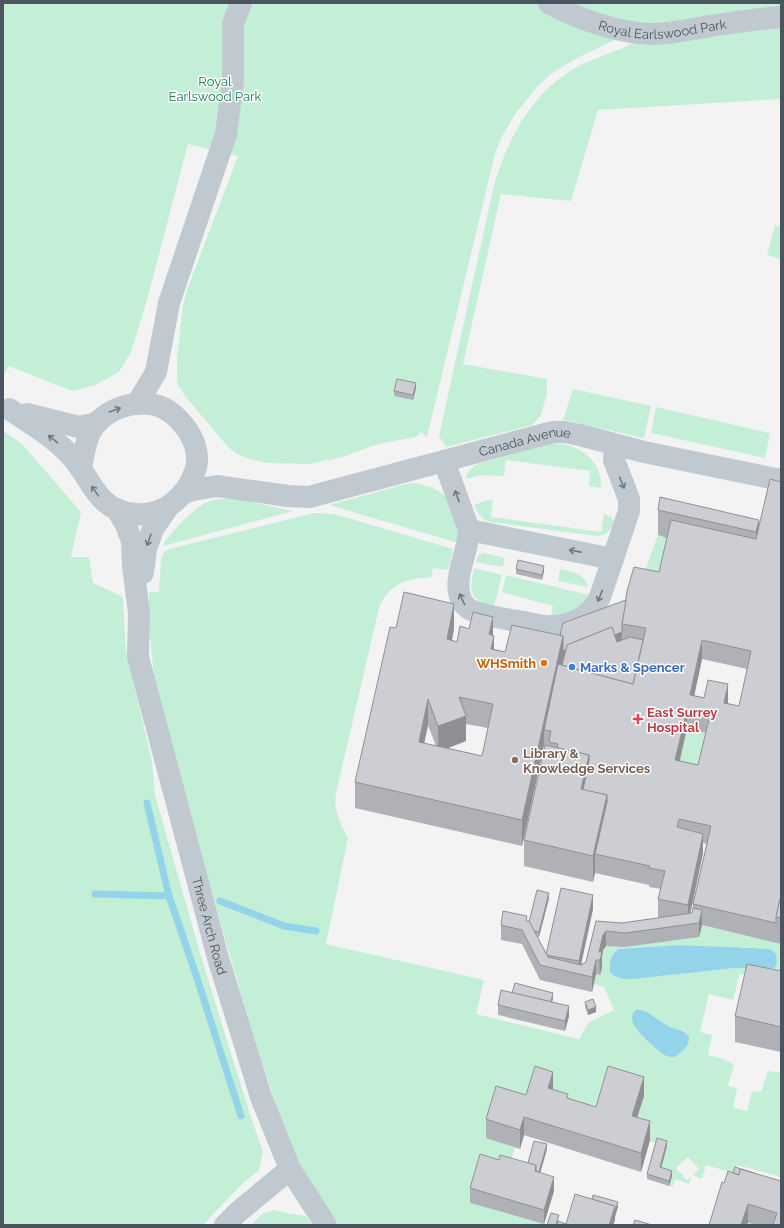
<svg xmlns="http://www.w3.org/2000/svg" width="784" height="1228" viewBox="0 0 784 1228" font-family="Raleway,sans-serif">
	<rect width="100%" height="100%" fill="#f4f3f3"/>
	<g fill="#c4efd7" fill-rule="evenodd">
		<path d="M3 3H781V99L598 110 571 201 501 194 463 364 547 379V393L541 415 532 425 446 447 439 436 494 185C508 138 533 90 579 66 596 57 616 52 633 43L615 40 577 58 552 73 537 87 516 113 502 136 495 154 427 437 421 432 416 437 378 444 343 457 308 464 266 463 247 458 237 454 228 447 185 396 178 385 177 377V359L183 306 187 290 238 156 188 144 147 300 131 352 119 372 95 385 72 391 9 366 3 376Z"/>
		<path d="M775 225 781 227V259L767 255Z"/>
		<path d="M573 389 651 406 644 438 563 420Z"/>
		<path d="M656 407 770 433 765 458 651 433Z"/>
		<path d="M3 431 22 444 81 512 71 557H89L93 583 123 597 126 651 152 761 155 795 203 963 249 1111 263 1152 259 1170 241 1185 203 1225H3Z"/>
		<path d="M550 443C578 443 602 459 601 488L589 486 590 471 506 460 504 476 483 475 466 479C467 472 471 467 478 464Z"/>
		<path d="M414 483C427 486 440 488 448 500L462 544 329 505 406 484Z"/>
		<path d="M228 499 243 500 293 511 163 546C167 535 196 507 207 502 214 499 221 499 228 499Z"/>
		<path d="M487 500 493 501 491 517 601 532 604 514 611 517 614 522C612 531 605 536 596 536L491 522C482 520 477 513 474 505Z"/>
		<path d="M314 513 331 514 338 515 453 549 448 570 433 568 431 577C406 579 389 583 379 608L336 793C333 812 340 821 348 838L326 944 484 980 476 1014 579 1039 589 1022 614 1010 604 987 594 984 598 938 693 923 781 944V983L740 974 733 1000 709 994 700 1032 712 1035 708 1055 724 1059 734 1065 728 1086 737 1088 733 1108 747 1111 752 1091 761 1092 768 1071 781 1073V1177L737 1165 733 1179 730 1172 706 1165 702 1179 693 1175 699 1169 688 1157 676 1168 687 1180 692 1176 689 1184 675 1179 673 1187 669 1186 660 1172 657 1143 650 1141V1140L596 1125 553 1090 515 1147 508 1172 470 1203 547 1225H340L320 1198 299 1162 281 1121 257 1048 218 915 154 678 148 615 149 592H159L161 559 164 552 169 549ZM678 945 703 946 769 969 735 968 626 979 618 978 609 967C610 960 612 953 619 949ZM637 1009 647 1012 670 1027 682 1031 632 1017 635 1011Z"/>
		<path d="M658 535 671 539 659 591 639 587Z"/>
		<path d="M483 553 505 558 503 567 476 562 478 555Z"/>
		<path d="M474 568 502 575 494 607C469 599 469 593 474 568Z"/>
		<path d="M560 569C573 571 584 574 588 587L558 581Z"/>
		<path d="M506 575 589 595 586 606 550 620 553 606 502 592Z"/>
		<path d="M687 728 710 734 698 784 675 779Z"/>
		<path d="M273 1210 290 1214 306 1216 312 1225H251L262 1214Z"/>
	</g>
	<g fill="#93d4ea">
		<path d="M678 945 769 949 773 951 776 954 777 964 774 968 769 969 735 968 633 979C624 979 616 979 610 972 609 964 610 954 619 949Z"/>
		<path d="M637 1009 647 1012 662 1022 670 1027 682 1031 689 1036C689 1042 688 1046 683 1050 680 1053 677 1056 673 1057 664 1058 655 1047 649 1042 642 1035 623 1019 637 1009Z"/>
	</g>
	<g fill="none" stroke-linecap="round" stroke-linejoin="round">
		<g stroke="#93d4ea" stroke-width="7">
			<path d="M147 803 169 896 196 975 241 1116"/>
			<path d="M95 894 169 896"/>
			<path d="M220 901 284 926 316 931"/>
		</g>
		<g stroke="#c1c9d0" stroke-width="22">
			<path id="s1" d="M549 3C578 19 618 33 651 34 671 34 691 29 711 26 734 22 758 19 781 17"/>
			<path d="M137 404 156 372 169 303 226 134 233 80V24L241 3"/>
			<path d="M9 409C30 423 52 436 69 454 93 478 95 511 136 514 160 516 178 503 190 483 194 475 198 466 197 457 196 441 186 426 174 415 151 394 108 404 92 429 85 440 84 455 81 467"/>
			<path d="M27 414 79 427 97 423"/>
			<path d="M444 461 469 530C469 551 452 578 461 599 462 603 467 608 471 610 487 617 506 619 524 622 532 624 540 626 548 626 553 627 558 626 563 625 581 621 595 611 601 594L629 511V499L614 460 615 445"/>
			<path id="s2" d="M182 494 193 490 217 486 288 496 309 497 553 432H564L580 435 644 452 781 480"/>
			<path id="s3" d="M117 509 126 525 132 541 133 566 139 613 138 657 218 958 261 1097 290 1169 326 1225"/>
			<path d="M469 530 613 559"/>
			<path d="M143 573 146 549 153 529 168 507"/>
			<path d="M225 1225 237 1213 290 1169"/>
		</g>
	</g>
	<g fill="#b0b1b6" fill-rule="evenodd">
		<path d="M416 388 413 400 394 396V391Z"/>
		<path d="M781 482V944L702 925 699 937 625 947 606 946 603 950 602 957V967L600 975 596 974 592 992 540 980 522 944 501 940V925L527 921 529 922 549 898 539 937H537L546 954 593 909 581 964 586 962 596 921 622 923 658 918V899L661 889 649 887V885L595 873 593 882 524 866V840L545 749 544 745 522 846 355 808V782L396 628 454 629 452 640 457 642 493 635 494 649 505 652 560 635 626 600 659 572 667 538 658 535V510L759 528ZM702 659 747 669 739 706 694 695ZM466 724 488 728 482 756 447 748 466 741ZM428 725 436 746 424 744ZM687 728 706 733 698 765 680 761ZM703 843 707 844 693 904 692 913H690L703 853Z"/>
		<path d="M516 569 544 571 542 580 516 574Z"/>
		<path d="M781 971V1052L735 1042V1016Z"/>
		<path d="M512 993 553 998 552 1002 569 1016 565 1031 498 1015V1005Z"/>
		<path d="M585 1002 596 1012 588 1015 585 1007Z"/>
		<path d="M553 1089 568 1098 596 1107 644 1096 637 1117 650 1140 641 1172 524 1135 520 1149 486 1138V1119L526 1095Z"/>
		<path d="M667 1146 661 1168 672 1176 669 1186 647 1179V1174Z"/>
		<path d="M547 1149 540 1173 554 1191 544 1224 470 1203V1188L499 1160 528 1163Z"/>
		<path d="M733 1173 781 1181V1225H756L748 1223 724 1183Z"/>
	</g>
	<g fill="#909094">
		<path d="M416 383V388L413 400V395Z"/>
		<path d="M759 520V545L756 558V532Z"/>
		<path d="M544 566V571L542 580V575Z"/>
		<path d="M454 604V629L447 665V639Z"/>
		<path d="M493 617V642L494 636V661L491 674 489 634Z"/>
		<path d="M612 632 547 730H544V745L522 846V820L563 636Z"/>
		<path d="M622 632V642L613 645V635Z"/>
		<path d="M702 640V659L691 711 690 695Z"/>
		<path d="M728 684V703L724 722V703Z"/>
		<path d="M428 699V725L419 768V742Z"/>
		<path d="M687 710V728L675 779V760Z"/>
		<path d="M466 716V741L438 752V726Z"/>
		<path d="M589 755V780L585 797 581 789Z"/>
		<path d="M607 795V821L595 854V873L593 882V856Z"/>
		<path d="M703 834V853L688 924V905Z"/>
		<path d="M549 893V898L539 937V932Z"/>
		<path d="M593 895V909L579 974V961Z"/>
		<path d="M702 910V925L699 937V923Z"/>
		<path d="M606 931V946L603 950 602 957V967L600 975 599 952 603 935Z"/>
		<path d="M596 960V974L592 992V977Z"/>
		<path d="M553 993V998L550 1011V1006Z"/>
		<path d="M569 1006V1016L565 1031V1021Z"/>
		<path d="M596 1007V1012L588 1015V1010Z"/>
		<path d="M553 1072V1090L548 1088Z"/>
		<path d="M644 1077V1096L632 1134V1116Z"/>
		<path d="M524 1117V1135L520 1149V1130Z"/>
		<path d="M650 1121V1140L641 1172V1153Z"/>
		<path d="M667 1141V1146L660 1172V1167Z"/>
		<path d="M547 1144V1149L539 1177V1172Z"/>
		<path d="M672 1171V1176L669 1186V1181Z"/>
		<path d="M554 1177V1191L544 1224V1210Z"/>
		<path d="M618 1202V1207L615 1217V1212Z"/>
		<path d="M748 1204V1223L747 1225H741Z"/>
		<path d="M615 1206V1221L613 1225H609Z"/>
	</g>
	<g fill="#cdced4" stroke="#909094" fill-rule="evenodd">
		<path d="M397 379 416 383 413 395 394 391Z"/>
		<path d="M770 479 781 482V899H780L776 917V923L693 904 711 826 679 819 677 827 703 834 688 905 658 899 665 871 649 868 650 866 595 854 607 802V795L583 790 589 761V755L557 748 558 744 549 742 551 731 544 730 558 664 633 684 646 628 622 624 627 591 634 567 659 572 671 520 756 539ZM702 640 751 651 739 706 724 703 728 684 708 680 704 698 690 695ZM687 710 710 715 698 765 675 760Z"/>
		<path d="M660 497 759 520 756 532 658 510Z"/>
		<path d="M518 560 544 566 542 575 516 569Z"/>
		<path d="M404 592 454 604 447 639 457 642 460 626 469 629 473 612 493 617 489 634 494 636 491 649 505 652 512 625 563 636 522 820 355 782 390 627 396 628ZM459 697 493 704 482 756 419 742 428 699 438 726 466 716Z"/>
		<path d="M626 600 622 624V632L614 635 612 627 567 645 566 650 563 651V636L560 635 563 623Z"/>
		<path d="M612 627 617 642 630 637 643 640 633 684 562 665 567 645Z"/>
		<path d="M545 745 589 755 581 789 607 795 593 856 524 840Z"/>
		<path d="M561 888 593 895 579 961 546 955Z"/>
		<path d="M537 890 549 893 539 932 534 931 529 922Z"/>
		<path d="M780 899H781V918L776 917Z"/>
		<path d="M693 908 702 910 699 923 625 933 606 931 603 935 599 952H602L600 960H596L592 977 540 965 522 930 501 925 503 911 527 916 526 921H529L548 957 581 965 586 962 596 921 622 923 692 913Z"/>
		<path d="M747 964 781 971V1027L735 1016Z"/>
		<path d="M515 983 553 993 551 1002 512 993Z"/>
		<path d="M501 990 569 1006 565 1021 498 1005Z"/>
		<path d="M593 999 596 1007 588 1010 585 1002Z"/>
		<path d="M535 1066 553 1072 548 1088 568 1094 567 1098 596 1107 608 1066 644 1077 632 1116 650 1121 641 1153 524 1117 520 1130 486 1119 496 1086 526 1095Z"/>
		<path d="M657 1138 667 1141 660 1167 672 1171 669 1181 647 1174Z"/>
		<path d="M534 1141 547 1144 539 1172 536 1171V1165L528 1163Z"/>
		<path d="M480 1154 499 1160 500 1155 536 1165 535 1171 554 1177 544 1210 470 1188Z"/>
		<path d="M735 1167 754 1173 740 1169 739 1175 733 1173Z"/>
		<path d="M740 1169 781 1181V1225H773L777 1213 748 1204 741 1225H709L722 1182 724 1183 728 1171 739 1175Z"/>
		<path d="M575 1194 615 1206 609 1225H557L558 1221 566 1224Z"/>
		<path d="M593 1195 618 1202 615 1212V1206L592 1199Z"/>
		<path d="M551 1213 559 1215 556 1225H547Z"/>
		<path d="M635 1220 652 1225H633Z"/>
	</g>
	<defs><path id="oneway-shaft" d="M-6 0H5M1.5-3L5.5 0L1.5 3" fill="none" stroke-width="1.6" stroke-linecap="round" stroke-linejoin="round"/></defs>
	<g stroke="#6e7881">
		<use href="#oneway-shaft" transform="translate(115 410) rotate(-20)"/>
		<use href="#oneway-shaft" transform="translate(53 439) rotate(-141)"/>
		<use href="#oneway-shaft" transform="translate(622 483) rotate(68)"/>
		<use href="#oneway-shaft" transform="translate(95 491) rotate(-125)"/>
		<use href="#oneway-shaft" transform="translate(457 496) rotate(-110)"/>
		<use href="#oneway-shaft" transform="translate(149 540) rotate(109)"/>
		<use href="#oneway-shaft" transform="translate(575 551) rotate(-169)"/>
		<use href="#oneway-shaft" transform="translate(600 596) rotate(112)"/>
		<use href="#oneway-shaft" transform="translate(462 599) rotate(-115)"/>
	</g>
	<circle fill="#e8710a" stroke="#fff" stroke-width="1.5" cx="544" cy="663" r="4"/>
	<circle fill="#3f7fe0" stroke="#fff" stroke-width="1.5" cx="572" cy="667" r="4"/>
	<path fill="#e0444e" stroke="#fff" stroke-width="1.5" d="M636 713h4v4h4v4h-4v4h-4v-4h-4v-4h4z"/>
	<circle fill="#8d6e63" stroke="#fff" stroke-width="1.5" cx="515" cy="760" r="4"/>
	<g text-anchor="middle" stroke-width="3" stroke-linejoin="round" paint-order="stroke">
		<g font-size="13" fill="#4b555f" stroke="#fff">
			<text dy="5" stroke="none"><textPath href="#s1" startOffset="119">Royal Earlswood Park</textPath></text>
			<text dy="5" stroke="none"><textPath href="#s2" startOffset="352">Canada Avenue</textPath></text>
			<text dy="5" stroke="none"><textPath href="#s3" startOffset="430">Three Arch Road</textPath></text>
		</g>
		<g font-size="13" fill="#1c8053" stroke="#fff">
			<text x="215" y="86">Royal<tspan x="215" dy="15">Earlswood Park</tspan></text>
		</g>
		<g font-size="13" font-weight="bold" fill="#c56008" stroke="#fff" text-anchor="end">
			<text x="536" y="668">WHSmith</text>
		</g>
		<g font-size="13" font-weight="bold" fill="#366cbe" stroke="#fff" text-anchor="start">
			<text x="580" y="672">Marks &amp; Spencer</text>
		</g>
		<g font-size="13" font-weight="bold" fill="#be3a42" stroke="#fff" text-anchor="start">
			<text x="647" y="717">East Surrey<tspan x="647" dy="15">Hospital</tspan></text>
		</g>
		<g font-size="13" font-weight="bold" fill="#785e54" stroke="#fff" text-anchor="start">
			<text x="523" y="758">Library &amp;<tspan x="523" dy="15">Knowledge Services</tspan></text>
		</g>
	</g>
	<rect width="784" height="1228" fill="none" stroke="#4b555f" stroke-width="8"/>
</svg>
